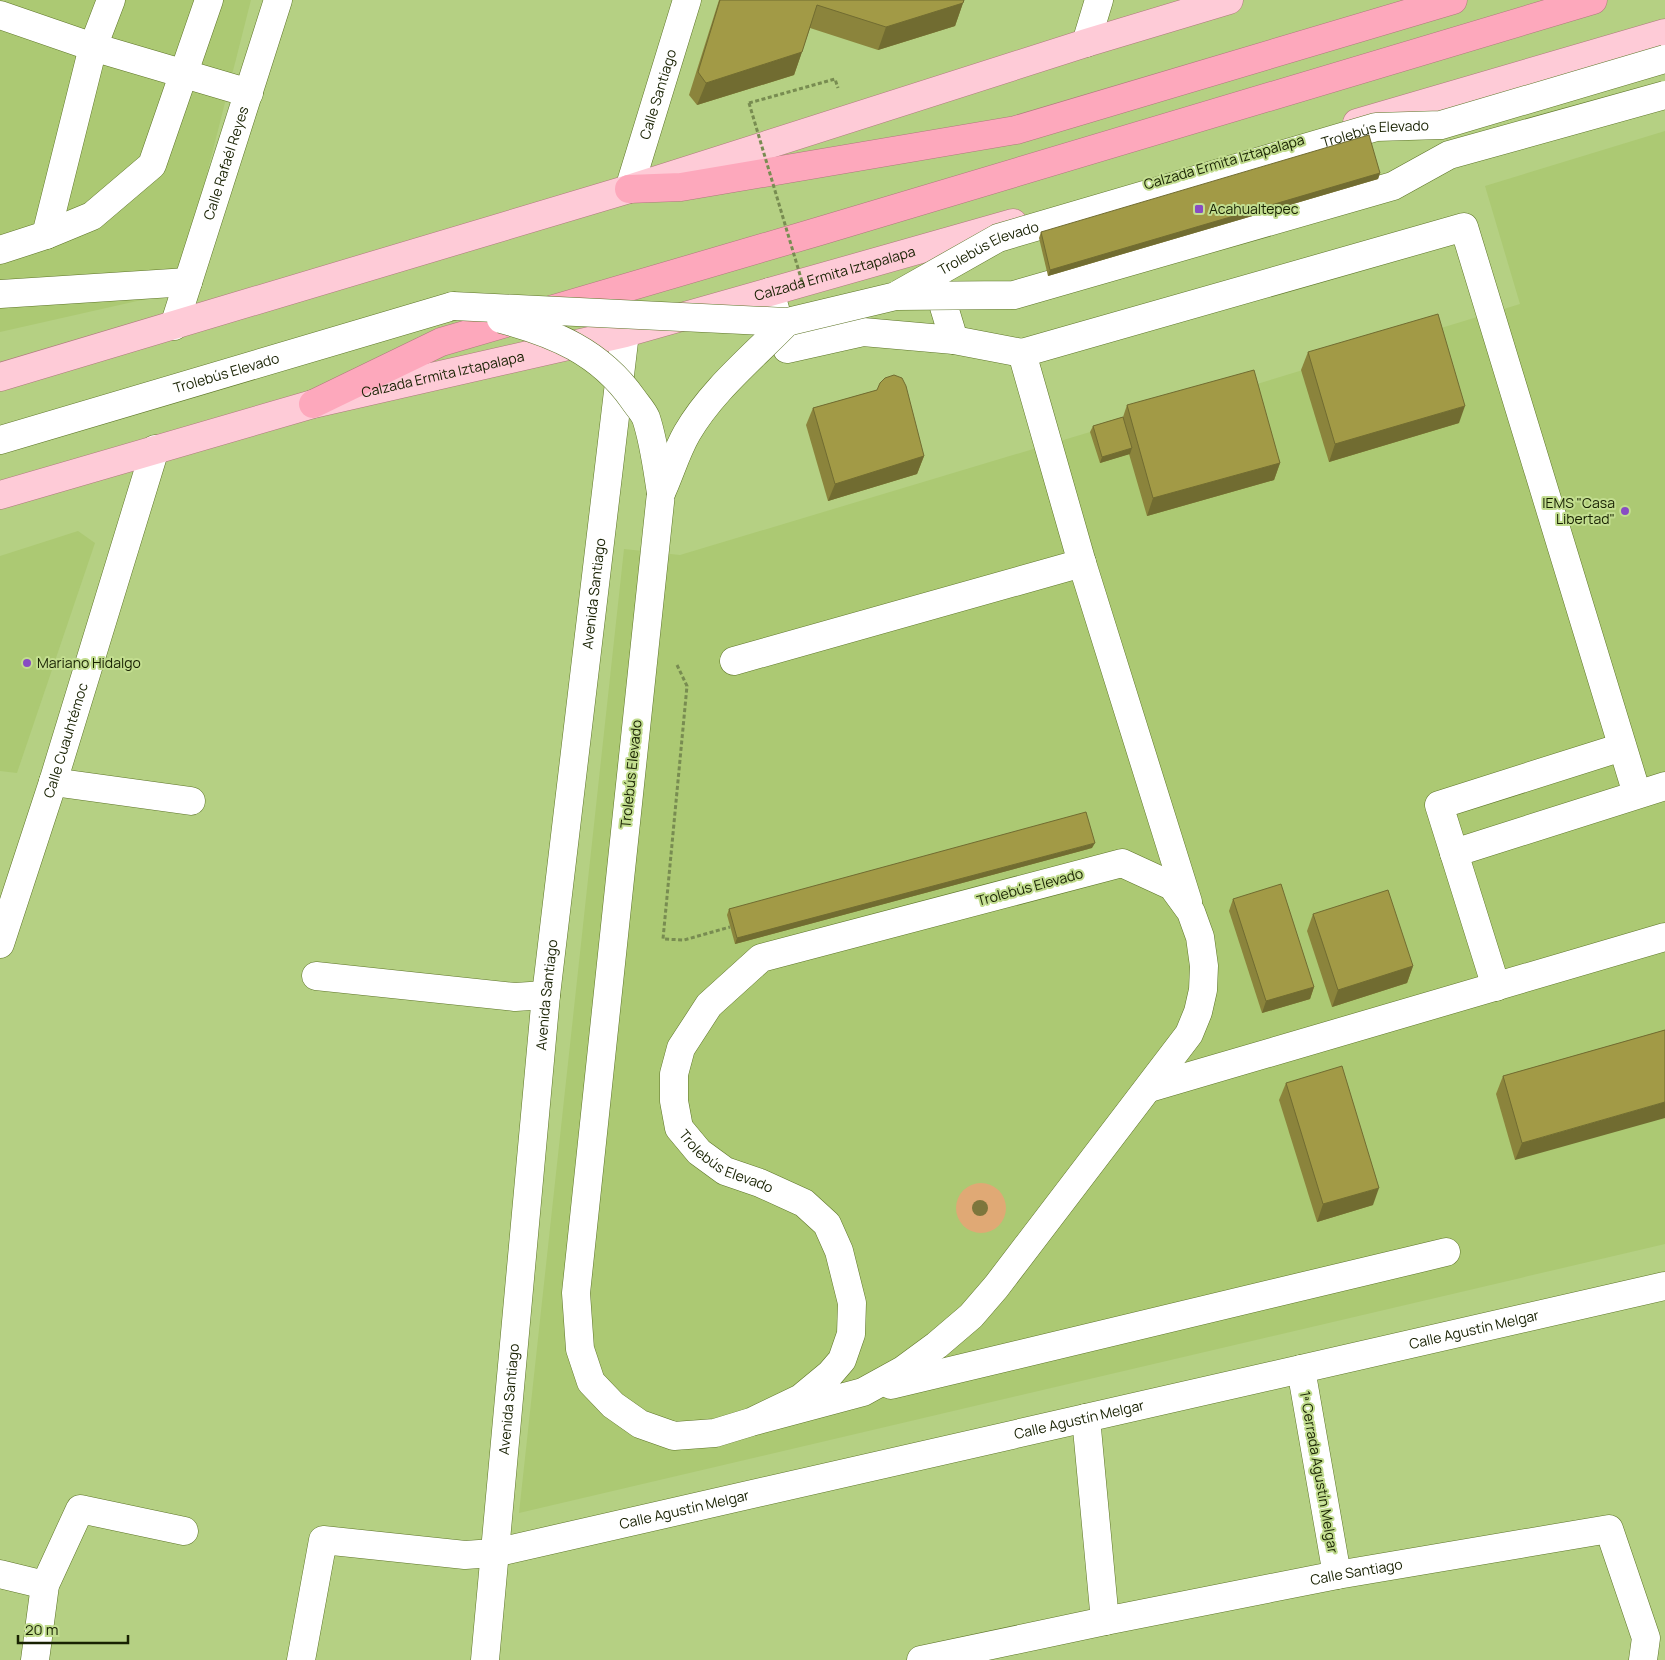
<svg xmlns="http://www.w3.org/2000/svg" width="1665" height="1660" viewBox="0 0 1665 1660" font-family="Manrope,sans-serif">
	<rect width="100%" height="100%" fill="#b5d083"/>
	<g fill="#acc973">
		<path d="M0 0H251L177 292 0 332Z"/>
		<path d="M1665 131V1244L519 1513 624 549 680 555 1120 423 1247 387 1520 304 1485 186Z"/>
		<path d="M78 531 95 543 17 773 0 771V556Z"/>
	</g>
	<circle fill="#e0a975" cx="981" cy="1208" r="25"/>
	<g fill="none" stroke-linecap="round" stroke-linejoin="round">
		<g stroke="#5e7528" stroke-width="29">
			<g id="minor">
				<path d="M0 15 93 47 249 93"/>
				<path d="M1086 43 1099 0"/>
				<path id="s1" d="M629 189 687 0"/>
				<path d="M46 235 93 47 111 0"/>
				<path d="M0 250 46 235 92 216 152 165 209 0"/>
				<path d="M934 274 954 340 1022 353 1082 563 1188 902"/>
				<path d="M770 292 787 349 863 332 954 340"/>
				<path d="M0 294 188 282"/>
				<path id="s2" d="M174 326 278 0"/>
				<path d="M1022 353 1464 227 1637 794"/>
				<path id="s3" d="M0 440 453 306"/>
				<path id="s4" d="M661 493 576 1293 580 1349 591 1382 613 1405 640 1424 674 1436 715 1433 751 1422 863 1392 903 1370 937 1345 971 1316 996 1287 1189 1034 1198 1012 1203 990 1204 966 1200 937 1191 912 1172 886 1122 863 761 958 709 1005 681 1048 674 1074V1101L679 1128 699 1152 725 1171 760 1183 804 1203 827 1224 839 1251 852 1303 851 1334 842 1360 830 1374 801 1398 751 1422"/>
				<path d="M734 661 1082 563"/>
				<path d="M53 782 191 801"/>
				<path d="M1454 853 1665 786"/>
				<path id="s5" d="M0 944 53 782 155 449"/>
				<path d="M316 976 515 997 546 995"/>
				<path d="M1496 987 1439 805 1622 747"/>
				<path d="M1149 1088 1665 937"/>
				<path d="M1301 1369 1337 1575"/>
				<path d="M891 1385 1446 1252"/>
				<path id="s6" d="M1086 1418 1105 1621 1337 1575 1609 1529 1646 1638 1643 1660"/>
				<path d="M0 1574 45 1585"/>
				<path d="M35 1660 45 1585 80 1509 184 1531"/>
				<path id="s7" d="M301 1660 323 1540 465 1555 494 1553 1665 1286"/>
				<path id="s8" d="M485 1660 546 995 625 333"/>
				<path d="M921 1660 1105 1621"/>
			</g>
		</g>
		<g stroke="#ad797b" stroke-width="29">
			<g id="major">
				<path d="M1357 123 1665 33"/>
				<path d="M0 377 629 189 1086 43 1229 0"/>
				<path id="s9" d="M0 495 313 404 625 333 1013 223"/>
			</g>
		</g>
		<g stroke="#ad797b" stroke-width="29">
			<g id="highway">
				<path d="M629 189 681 187 1016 130 1453 0"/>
				<path d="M313 404 441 342 820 231 1593 0"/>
			</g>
		</g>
		<g stroke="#788c51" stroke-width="3" stroke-dasharray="4 2.5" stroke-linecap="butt">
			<path d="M749 103 835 79 838 88"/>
			<path d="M677 665 687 686 663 939 684 940 730 927"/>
		</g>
		<use href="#minor" stroke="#fff" stroke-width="28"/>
		<use href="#major" stroke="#fecbd7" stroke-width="28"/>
		<use href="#highway" stroke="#fda8bc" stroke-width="28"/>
		<g stroke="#5e7528" stroke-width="29" stroke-linecap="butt">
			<g id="minor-bridge">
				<path id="s10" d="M899 294 998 238 1376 127 1441 125 1665 59"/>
				<path d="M453 306 787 322 896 296 1014 295 1393 186 1449 155 1665 95"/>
				<path d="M501 319C554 333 600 352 633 399 637 405 643 411 646 418 654 442 657 468 661 493"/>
				<path d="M661 493C670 474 676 452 687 433 712 390 753 357 787 322"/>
			</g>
		</g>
		<path stroke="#788c51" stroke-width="3" stroke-dasharray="4 2.5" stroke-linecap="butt" d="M749 103 803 285"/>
		<use href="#minor-bridge" stroke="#fff" stroke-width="28"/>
	</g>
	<circle fill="#7d763c" cx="980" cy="1208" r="8"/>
	<g fill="#8b843c">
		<path d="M719 0H964L955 26 878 50 810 28 794 75 697 105 689 95Z"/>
		<path d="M1380 173 1378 179 1048 276 1039 238 1041 232Z"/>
		<path d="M1308 352 1459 423 1329 462 1301 370Z"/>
		<path d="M877 390 924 456 917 474 828 501 806 425 813 408Z"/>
		<path d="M1127 405 1280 463 1274 480 1147 516 1129 454 1100 463 1090 432 1093 426 1123 417Z"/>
		<path d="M1092 848 735 944 727 915 729 909Z"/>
		<path d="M1233 899 1314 987 1310 999 1262 1013 1229 911Z"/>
		<path d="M1313 914 1413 966 1407 983 1332 1007 1307 931Z"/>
		<path d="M1665 1030 1515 1160 1496 1094 1503 1076Z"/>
		<path d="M1286 1083 1373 1205 1317 1222 1279 1100Z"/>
	</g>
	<g fill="#716c31">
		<path d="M963 3 955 26 878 50 886 27Z"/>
		<path d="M802 52 794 75 697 105 706 83Z"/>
		<path d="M1380 173 1378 179 1048 276 1050 270Z"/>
		<path d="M1465 406 1459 423 1329 462 1335 444Z"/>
		<path d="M1132 448 1130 454 1100 463 1102 457Z"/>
		<path d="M924 456 917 474 828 501 835 484Z"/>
		<path d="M1280 463 1274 480 1147 516 1153 498Z"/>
		<path d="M1095 843 1092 848 735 944 737 938Z"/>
		<path d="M1413 966 1407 983 1332 1007 1338 990Z"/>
		<path d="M1314 987 1310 999 1262 1013 1266 1001Z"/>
		<path d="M1665 1102V1118L1515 1160 1522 1143Z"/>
		<path d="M1379 1188 1373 1205 1317 1222 1323 1204Z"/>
	</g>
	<g fill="#a29a46" stroke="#716c31">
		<path d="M720 0H964L963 3 886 27 817 5 802 52 706 83 698 72Z"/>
		<path d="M1369 135 1380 173 1050 270 1041 232Z"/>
		<path d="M1438 314 1465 406 1335 444 1308 352Z"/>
		<path d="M1254 370 1280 463 1153 498 1127 405Z"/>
		<path d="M894 375 902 378 906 386 924 456 835 484 813 408 877 390 880 383 885 378Z"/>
		<path d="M1123 417 1132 448 1102 457 1093 426Z"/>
		<path d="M1086 812 1095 843 737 938 729 909Z"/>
		<path d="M1281 884 1314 987 1266 1001 1233 899Z"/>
		<path d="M1388 890 1413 966 1338 990 1313 914Z"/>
		<path d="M1665 1030V1102L1522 1143 1503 1076Z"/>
		<path d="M1342 1066 1379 1188 1323 1204 1286 1083Z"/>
	</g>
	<g fill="#884cc3" stroke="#c2dd8f" stroke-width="2">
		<rect x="1194" y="204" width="10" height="10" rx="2.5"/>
		<circle cx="1625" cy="511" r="5"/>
		<circle cx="27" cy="663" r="5"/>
	</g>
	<g text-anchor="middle" stroke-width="4" stroke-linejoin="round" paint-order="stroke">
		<g font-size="14" fill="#182102" stroke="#c2dd8f">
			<text dy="5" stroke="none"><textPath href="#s1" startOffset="99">Calle Santiago</textPath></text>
			<text dy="5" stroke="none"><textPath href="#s10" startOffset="506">Trolebús Elevado</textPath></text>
			<text transform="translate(1224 162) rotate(-16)" y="5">Calzada Ermita Iztapalapa</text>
			<text dy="5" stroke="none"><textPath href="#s2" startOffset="171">Calle Rafaél Reyes</textPath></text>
			<text dy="5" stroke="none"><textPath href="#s10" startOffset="101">Trolebús Elevado</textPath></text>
			<text dy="5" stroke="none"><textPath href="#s9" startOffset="864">Calzada Ermita Iztapalapa</textPath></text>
			<text dy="5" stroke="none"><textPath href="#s3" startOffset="236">Trolebús Elevado</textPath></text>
			<text dy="5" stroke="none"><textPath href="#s9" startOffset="459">Calzada Ermita Iztapalapa</textPath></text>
			<text dy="5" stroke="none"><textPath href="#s8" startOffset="1072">Avenida Santiago</textPath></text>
			<text dy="5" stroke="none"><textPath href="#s5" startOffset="214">Calle Cuauhtémoc</textPath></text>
			<text transform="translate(631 774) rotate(-84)" y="5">Trolebús Elevado</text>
			<text transform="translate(1030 887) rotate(-15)" y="5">Trolebús Elevado</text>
			<text dy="5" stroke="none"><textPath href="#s8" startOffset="668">Avenida Santiago</textPath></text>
			<text dy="5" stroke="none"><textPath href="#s4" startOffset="2529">Trolebús Elevado</textPath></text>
			<text dy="5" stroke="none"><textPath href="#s7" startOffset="1299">Calle Agustín Melgar</textPath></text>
			<text dy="5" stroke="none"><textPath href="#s8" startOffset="262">Avenida Santiago</textPath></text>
			<text dy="5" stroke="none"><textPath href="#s7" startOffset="894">Calle Agustín Melgar</textPath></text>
			<text transform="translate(1319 1472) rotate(80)" y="5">1ª Cerrada Agustín Melgar</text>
			<text dy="5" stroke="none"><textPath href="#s7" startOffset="489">Calle Agustín Melgar</textPath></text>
			<text dy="5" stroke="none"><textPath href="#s6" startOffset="460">Calle Santiago</textPath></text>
		</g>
		<g font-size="14" fill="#182102" stroke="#c2dd8f" text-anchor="start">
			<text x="1209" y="214">Acahualtepec</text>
			<text x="1615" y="508" text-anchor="end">IEMS "Casa<tspan x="1615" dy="16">Libertad"</tspan></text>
			<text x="37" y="668">Mariano Hidalgo</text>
		</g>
	</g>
	<path d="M18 1635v8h110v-8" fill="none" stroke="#182102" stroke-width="2.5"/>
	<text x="25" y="1635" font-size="15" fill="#182102" stroke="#c2dd8f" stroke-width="4" paint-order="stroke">20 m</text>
</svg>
